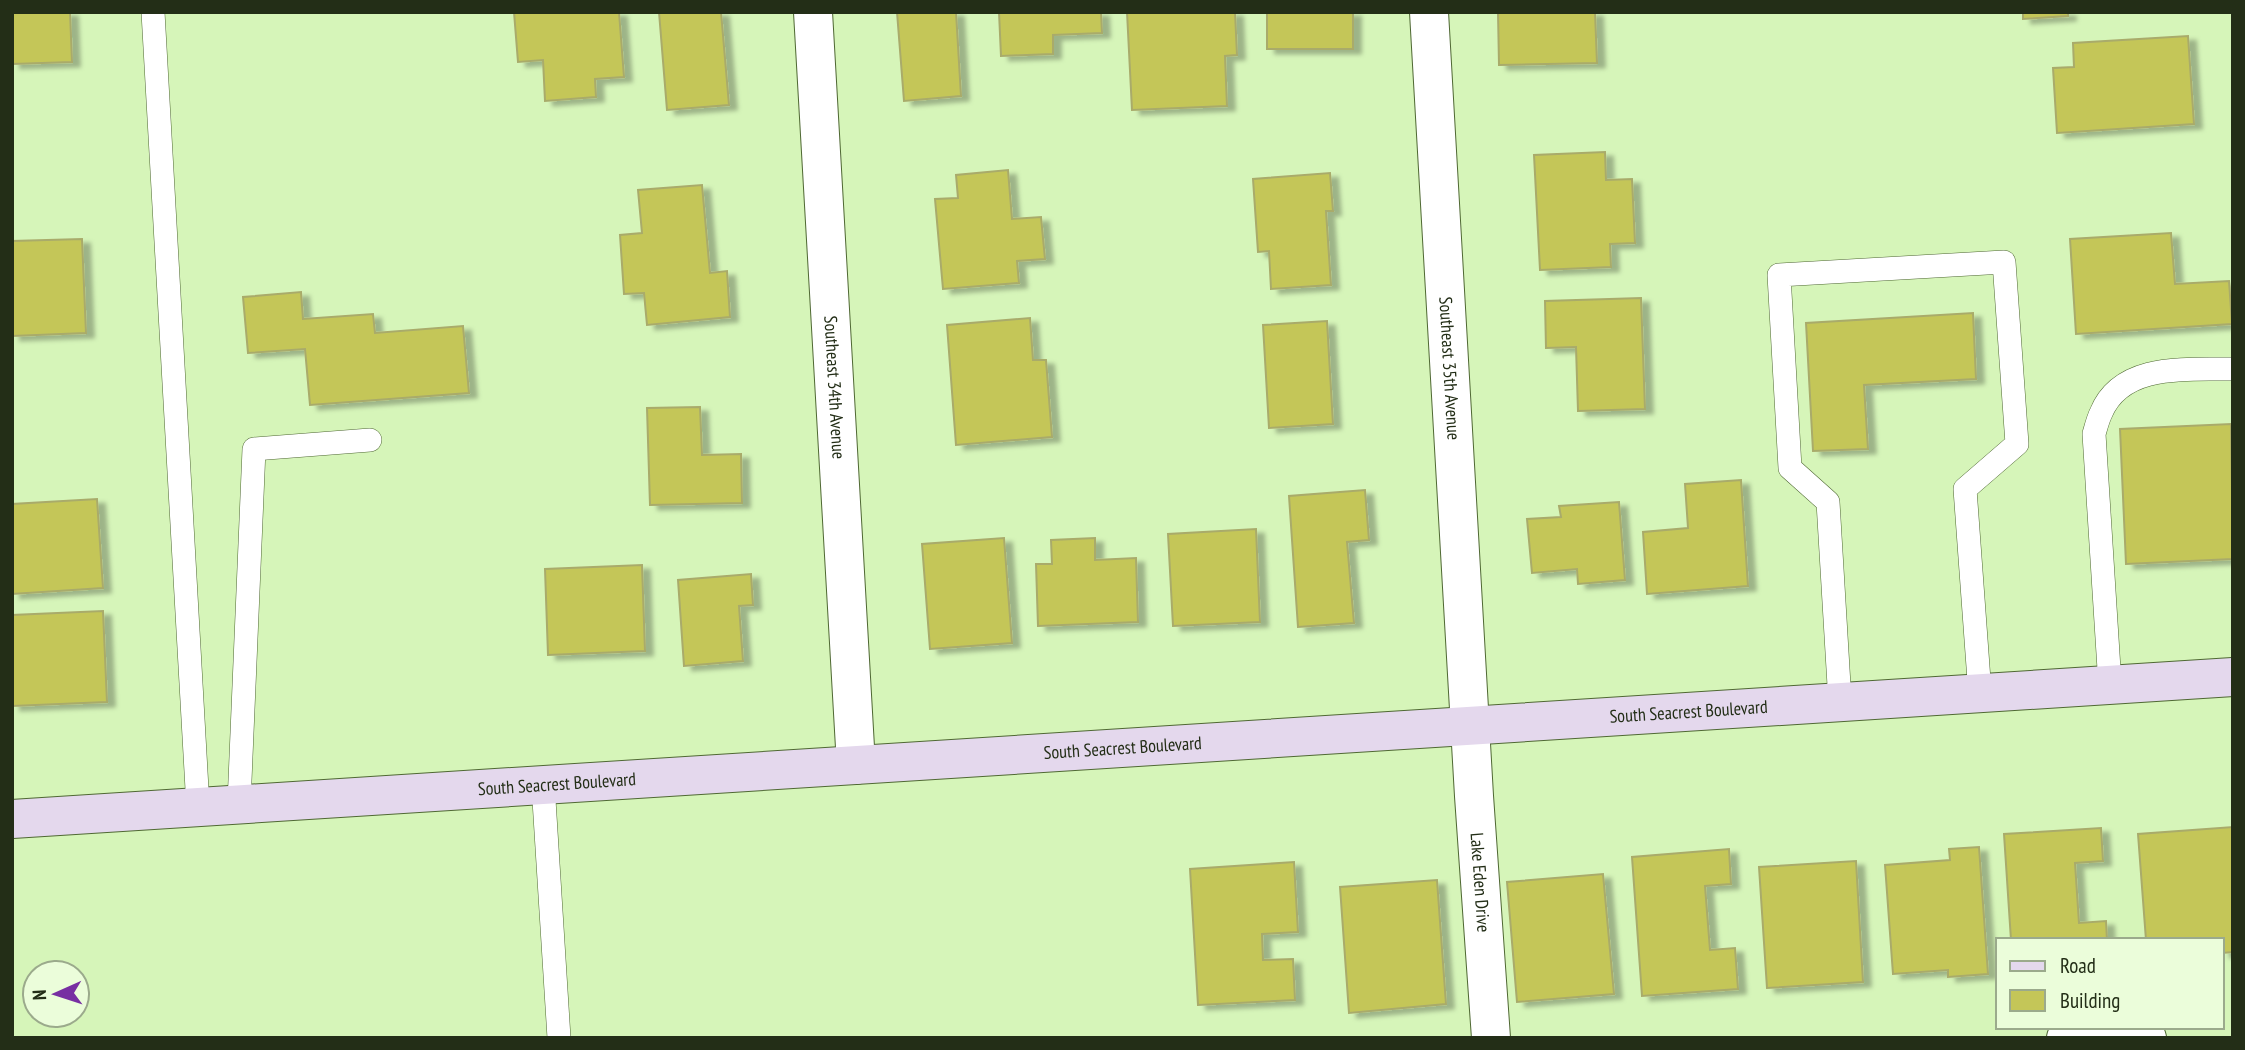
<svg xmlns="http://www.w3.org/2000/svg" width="2245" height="1050" viewBox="0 0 2245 1050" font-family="'PT Sans Narrow',sans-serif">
	<defs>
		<filter id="shadow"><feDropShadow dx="8" dy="4.5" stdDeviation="2" flood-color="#0004"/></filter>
	</defs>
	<rect width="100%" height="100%" fill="#d6f5b9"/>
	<g fill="#c4c658" stroke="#a9ab6b" stroke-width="2" filter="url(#shadow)">
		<path d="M12 12H70L72 62 12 64Z"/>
		<path d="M514 12H619L624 77 595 79 596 97 545 101 543 60 518 62Z"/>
		<path d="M659 12H721L729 105 667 110Z"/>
		<path d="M897 12H956L961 96 904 101Z"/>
		<path d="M999 12H1101L1102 33 1053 35V54L1001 56Z"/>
		<path d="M1127 12H1235L1237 55 1225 56 1227 106 1132 110Z"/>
		<rect x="1267" y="12" width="86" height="37"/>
		<path d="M1498 12H1595L1597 63 1499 65Z"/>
		<path d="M2023 12H2068V16L2023 19Z"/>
		<path d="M2188 36 2194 124 2057 133 2053 68 2074 67 2073 43Z"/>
		<path d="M1605 152 1606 180 1632 179 1635 243 1610 244 1611 267 1540 270 1534 155Z"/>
		<path d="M1008 170 1012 219 1041 217 1045 259 1017 261 1019 283 943 289 935 199 958 198 956 175Z"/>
		<path d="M1330 173 1333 211H1326L1331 285 1271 289 1269 251 1258 252 1253 179Z"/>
		<path d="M702 185 710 273 727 271 730 317 647 325 644 293 624 294 620 235 642 233 638 190Z"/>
		<path d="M2171 233 2175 284 2229 281 2232 324 2076 334 2070 239Z"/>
		<path d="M82 239 86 333 12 336V241Z"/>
		<path d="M301 292 303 319 373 314 375 333 463 326 469 393 310 405 305 349 248 353 243 297Z"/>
		<path d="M1641 298 1645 409 1578 411 1576 347 1546 348 1545 301Z"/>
		<path d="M1973 313 1976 379 1864 385 1868 449 1813 451 1806 323Z"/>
		<path d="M1030 318 1033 360H1046L1052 437 956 445 947 325Z"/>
		<path d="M1327 321 1333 424 1269 428 1263 325Z"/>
		<path d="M700 407 702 455 741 454 742 503 650 505 647 408Z"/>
		<path d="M2231 424 2233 559 2126 564 2120 429Z"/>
		<path d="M1741 480 1748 586 1647 594 1643 532 1688 528 1685 484Z"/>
		<path d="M1365 490 1369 540 1347 542 1354 623 1298 627 1289 496Z"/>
		<path d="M97 499 103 588 12 594V504Z"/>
		<path d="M1619 502 1625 580 1578 584 1577 569 1532 573 1527 519 1561 517 1559 506Z"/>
		<path d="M1256 529 1260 622 1173 626 1168 534Z"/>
		<path d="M1004 538 1012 643 930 649 922 544Z"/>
		<path d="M1095 538V560L1136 558 1138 622 1038 626 1036 564H1052L1051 540Z"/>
		<path d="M642 565 645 651 548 655 545 569Z"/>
		<path d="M751 574 753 605 739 606 743 661 684 666 678 580Z"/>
		<path d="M103 611 107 702 12 706V615Z"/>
		<path d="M2233 827V952L2222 953V940H2146L2138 834Z"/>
		<path d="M2101 828 2103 861 2075 863 2079 923 2106 921 2107 940H2011L2004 834Z"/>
		<path d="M1979 847 1988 974 1948 977V970L1893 974 1885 865 1950 860 1949 849Z"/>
		<path d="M1729 849 1731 884 1705 886 1710 950 1735 948 1738 989 1642 996 1632 857Z"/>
		<path d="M1856 861 1863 982 1767 988 1759 867Z"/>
		<path d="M1294 862 1298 932 1262 934 1263 960 1293 959 1295 1000 1198 1005 1190 869Z"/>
		<path d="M1603 874 1614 994 1517 1002 1507 882Z"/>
		<path d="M1437 880 1446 1004 1349 1013 1340 887Z"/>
	</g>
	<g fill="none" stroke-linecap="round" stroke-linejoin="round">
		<g stroke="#4f6833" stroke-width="24">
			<g id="lane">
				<path d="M153 12 198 807"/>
				<path d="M2110 685 2094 434C2096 427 2098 419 2101 413 2122 362 2188 370 2233 369"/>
				<path d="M1840 702 1828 502 1790 468 1779 275 2004 262 2017 444 1965 489 1980 694"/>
				<path d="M543 784 559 1038"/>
				<path d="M239 804 254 449 370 440"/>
			</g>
		</g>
		<g stroke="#4f6833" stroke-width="40">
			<g id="street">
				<path id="s1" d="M813 12 856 765"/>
				<path id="s2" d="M1429 12 1474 796 1491 1038"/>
				<path d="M2066 1038 2140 1033 2147 1038"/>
			</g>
		</g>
		<g stroke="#4f6833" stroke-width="40">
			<g id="secondary">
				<path id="s3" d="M12 819 2233 677"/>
			</g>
		</g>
		<use href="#lane" stroke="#fff" stroke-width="23"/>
		<use href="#street" stroke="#fff" stroke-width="38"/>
		<use href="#secondary" stroke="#e4d8ed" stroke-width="38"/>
	</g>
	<g text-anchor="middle" stroke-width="5" stroke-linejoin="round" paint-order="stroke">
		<g font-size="18" fill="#232e17" stroke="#ebfdda">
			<text dy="6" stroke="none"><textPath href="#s2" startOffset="357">Southeast 35th Avenue</textPath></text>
			<text dy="6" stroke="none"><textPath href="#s1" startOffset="376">Southeast 34th Avenue</textPath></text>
			<text dy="6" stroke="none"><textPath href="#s3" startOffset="1680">South Seacrest Boulevard</textPath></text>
			<text dy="6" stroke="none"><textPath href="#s3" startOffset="1113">South Seacrest Boulevard</textPath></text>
			<text dy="6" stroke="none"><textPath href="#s3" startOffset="546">South Seacrest Boulevard</textPath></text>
			<text dy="6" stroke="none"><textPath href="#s2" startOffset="872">Lake Eden Drive</textPath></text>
		</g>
	</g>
	<rect width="2245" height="1050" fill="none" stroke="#232e17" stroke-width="28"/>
	<rect x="1996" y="938" width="228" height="91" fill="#ebfdda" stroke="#9baa8c" stroke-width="2"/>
	<rect x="2010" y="961" width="35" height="10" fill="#e4d8ed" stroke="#9baa8c" stroke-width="2"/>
	<text x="2060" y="973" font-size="21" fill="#232e17">Road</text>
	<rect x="2010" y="990" width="35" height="21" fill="#c4c658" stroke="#9baa8c" stroke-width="2"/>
	<text x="2060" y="1008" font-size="21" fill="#232e17">Building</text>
	<g transform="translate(56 994) rotate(267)"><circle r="33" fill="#ebfdda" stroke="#9baa8c" stroke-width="2"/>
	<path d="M0-5L12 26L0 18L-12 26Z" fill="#772fa2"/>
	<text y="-10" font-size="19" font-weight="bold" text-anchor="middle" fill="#232e17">N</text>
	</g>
</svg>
